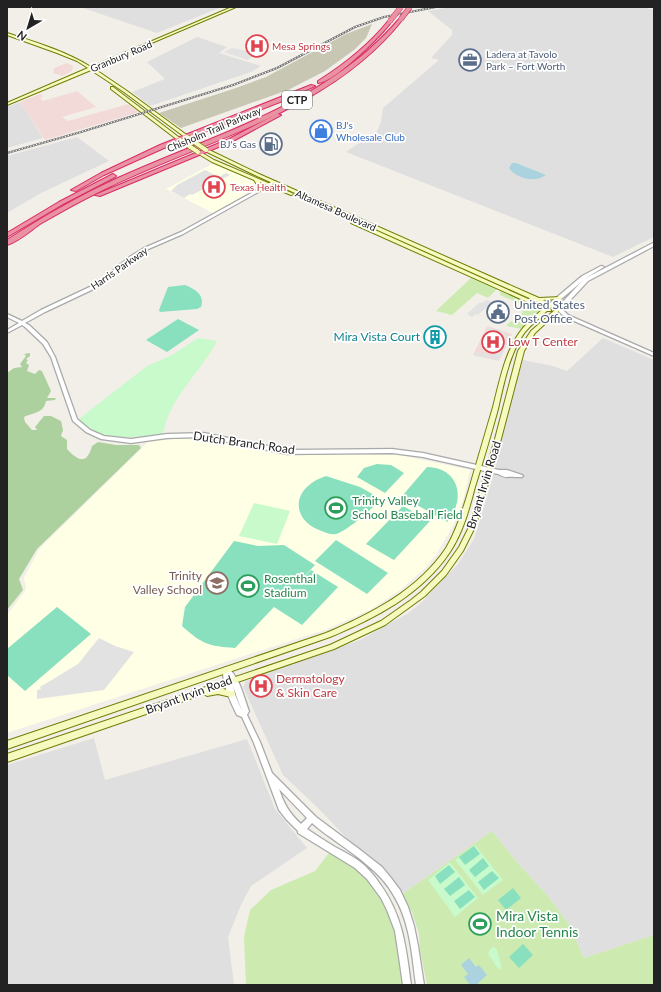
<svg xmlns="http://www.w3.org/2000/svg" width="661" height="992" viewBox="0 0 661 992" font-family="Lato,sans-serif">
	<rect width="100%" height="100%" fill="#f2efe9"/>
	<g fill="#e0dfdf">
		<path d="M80 7H222L157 33Z"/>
		<path d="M452 7H641L654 10V237L613 257 346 152 377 131 381 122 383 108 439 60 431 58 452 35V30L428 11Z"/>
		<path d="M197 37 227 47 219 53 261 66 251 72 150 106 132 92 165 79 147 62Z"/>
		<path d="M20 102 43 138 7 148V107Z"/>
		<path d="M77 137 109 161 41 193 7 213V156Z"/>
		<path d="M603 338 654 360V935L584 958 569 924 546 894 516 861 492 831 401 895 318 808 283 775 243 687 246 681 360 640 407 614 422 602 458 564 474 539 490 487 514 389 523 360 553 366 567 371Z"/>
		<path d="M94 738 105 780 247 739 275 809 307 848 251 886 241 905 228 937 234 985H7V765Z"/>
	</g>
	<g fill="#f2dad9">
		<path d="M67 63 73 66 72 71 62 76 53 73 54 68Z"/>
		<path d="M77 91 96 107 62 117 68 121 128 104 139 112 45 140 20 102 40 94 43 96 40 98 43 101Z"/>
		<path d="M487 326 512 334 499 361 473 355Z"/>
	</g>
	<g fill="#ffffe5">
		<path d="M214 163 257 182 259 185 256 189 213 213 166 189Z"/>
		<path d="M175 439 214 440 267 452 290 455H400L470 470 464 497 454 524 437 553 427 566 403 588 370 610 327 629 7 733V615L25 591 26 587 24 578 35 557 40 548 148 442Z"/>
	</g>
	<path fill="#c7c7b4" d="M372 24 366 38 354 50 325 71 288 90 181 128 159 113 233 89 266 77 346 34Z"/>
	<g fill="#cdebb0">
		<path d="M472 277 497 289 488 298 477 293 452 315 436 311Z"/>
		<path d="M501 291 540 308 541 311 522 329 506 326 511 321 513 322 523 312 522 311 525 306 500 295V292Z"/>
		<path d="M492 831 516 861 546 894 569 924 584 958 654 935V985H427L420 950 419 934 412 912 401 895Z"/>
		<path d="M329 853 362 873 382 896 396 930 403 985H246L244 937 250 910 271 890 315 871Z"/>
	</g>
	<path fill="#add19e" d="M30 353V356L26 359 28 360 26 363 29 365 27 371 35 374 39 370 42 371 51 391 47 398H56L55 400 46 401C43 414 34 412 24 417L25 422 32 430H37L35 427 44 416H51L61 421 63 430 61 436 67 440V449C78 461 87 465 92 446L98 442 116 445H139L141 448 37 549 19 579 23 590 7 610V373L14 368 22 367 20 364 26 356 24 354Z"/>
	<g fill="#c8facc">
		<path d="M198 338 217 341C201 372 169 398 163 434 134 438 101 443 79 419L147 366 172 355Z"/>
		<path d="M254 503 290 511 277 544 239 536Z"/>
		<path d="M475 845 503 880 483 895 455 860Z"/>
		<path d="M450 862 478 898 455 917 428 880Z"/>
		<path d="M494 947 497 950C498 956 502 964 501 969L499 970 488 954 490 949Z"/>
	</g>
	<g fill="#88e0be">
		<path d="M185 285C195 289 205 295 201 307L197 309 160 312 159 310 168 287Z"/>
		<path d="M178 319 199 330 167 352 146 340Z"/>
		<path d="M377 464 391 465 404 473 385 493 357 477 364 468Z"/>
		<path d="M427 467C460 468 466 500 447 522L403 497V495Z"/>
		<path d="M326 476 360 487 376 496 377 503C370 511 345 532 336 534 332 535 327 533 324 532 288 520 292 487 326 476Z"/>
		<path d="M403 506 430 521 394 560 366 544Z"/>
		<path d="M336 540 388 573 367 594 315 561Z"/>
		<path d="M234 541 258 546 284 545 315 565 296 585 311 570 338 587 302 625 274 607 235 648C208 646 202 644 182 626L185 607Z"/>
		<path d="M57 607 91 634 25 691 7 675V649Z"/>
		<path d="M474 846 480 854 465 865 459 857Z"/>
		<path d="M483 858 489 866 475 877 469 870Z"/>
		<path d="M449 865 455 872 440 884 435 876Z"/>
		<path d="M492 871 499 878 484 890 478 882Z"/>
		<path d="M459 877 465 885 450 896 444 889Z"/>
		<path d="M513 888 521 898 506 910 498 900Z"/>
		<path d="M469 890 475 897 460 909 454 901Z"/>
		<path d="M523 944 533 955 519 968 509 957Z"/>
	</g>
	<g fill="#e2e2e2">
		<path d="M232 48 239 49 256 54 248 60 224 52Z"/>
		<path d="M205 170 219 177 226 173 230 175 192 195 190 194 184 198 171 191 177 185Z"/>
		<path d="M486 300 492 302 478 315 476 314 472 317 467 314 480 302 482 303Z"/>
		<path d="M489 327 505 332 504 334 510 336 509 338 506 337 503 342 506 344 499 360 475 356 477 352 493 356 494 353H492L494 347H497V346L495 345 499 338H501L502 336 500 334 498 336 486 332Z"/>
		<path d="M99 638 115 646 134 652 104 690 37 699V690L41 689 40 687 78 664Z"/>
	</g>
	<g fill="#aad3df">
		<path d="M512 163H516L546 175C535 183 517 179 509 168Z"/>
		<path d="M469 958 476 967 479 965 487 975 476 985H470L464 977 468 974 461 965Z"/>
	</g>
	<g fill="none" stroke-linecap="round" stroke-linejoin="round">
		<g stroke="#a9a9a9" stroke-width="2.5">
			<g id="tertiary">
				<path d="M273 181 276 182 183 234 146 250 133 258 100 286 45 312 25 323 29 325 47 342 55 357 77 419 90 430 104 436 131 439 167 434 204 433 287 450 392 449 423 453 499 470H507L522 475 523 476 522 477C520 477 517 477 515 477 505 476 508 479 498 474L423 457 392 453 287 454 204 437 167 438 131 443 101 439 86 432 73 421 51 357 43 344 25 327 22 325 7 333V330L19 323 7 317V314L22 321 41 310 96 284 131 256 144 248 181 232Z"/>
				<path d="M653 243H654V246L588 281 562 309 568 315 654 353V356L565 317 557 310V308L584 279Z"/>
				<path d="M601 266H602L604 267 586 278 553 306H549V304L582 276Z"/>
				<path d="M226 667C239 674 244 698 249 711L247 715 260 742 272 773 316 817 359 849 382 867 391 878 400 890 408 907 414 926 418 946 424 985H416C412 955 410 922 394 896 387 883 377 873 366 864 349 849 329 838 312 823L307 829C316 835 325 841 335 847 343 851 352 856 359 861 367 867 374 875 380 884 403 916 406 947 411 985H403L399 957 395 931 387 910 381 898 367 879 355 868 298 833V831L286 819 279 810 254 743 242 717 237 715C231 703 220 680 224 668ZM231 680V681L242 711 236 697ZM279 789 307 818 301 824C289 813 284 804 279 789Z"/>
			</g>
		</g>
		<g stroke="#707d05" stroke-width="2">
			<g id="secondary">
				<path d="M232 7H236L93 68 127 91 188 136V138H186L124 92 91 70 7 105V103L88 68 77 61 57 53 7 35V33C35 42 65 51 91 67Z"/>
				<path d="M111 87H113L181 139V141H179L111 89Z"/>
				<path d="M205 149H207L259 174 539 298 561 297V299H559L543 300 561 309 535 333 524 351 501 439 476 525 463 551 446 575 425 596 385 625 334 649 220 688 234 692 235 694 234 696 231 697 218 694 207 696 204 694 7 762V754L330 645 381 621 411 600 421 592 442 571 459 547 470 525 495 439 518 351 531 331 556 309 551 307 550 309 551 310V311H547C539 318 532 324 525 332 509 354 504 383 498 409 491 435 483 461 475 487 469 510 463 532 450 552 422 594 376 618 330 637L7 749V741L326 633C371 614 418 590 446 548 457 529 463 509 469 489 477 461 485 434 493 407 500 380 505 350 523 328 529 321 536 315 543 309L351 223V221H355L546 307 547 306 257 176 205 151Z"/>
				<path d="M197 151H199L214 160 294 194 291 195 260 182 262 186 260 191H258V186L254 180 212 162 197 153Z"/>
			</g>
		</g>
		<g stroke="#dc2a67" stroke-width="2">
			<g id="motorway">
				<path d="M400 18 403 19C331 111 208 139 107 188 84 199 62 211 40 224 30 231 19 241 7 245V240C42 217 79 196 118 178 217 133 327 104 400 18Z"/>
				<path d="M389 20 392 21C382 35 334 83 318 83V81C345 64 369 45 389 20Z"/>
				<path d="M311 85 315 86 285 100 164 148 104 175 76 191 71 190 101 173 160 145Z"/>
				<path d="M277 114 281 115 233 141 100 196 95 195 229 139Z"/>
				<path d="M113 174 116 176 115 177 63 204 7 237V233L59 202Z"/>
			</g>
		</g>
		<use href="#tertiary" fill="#fff" fill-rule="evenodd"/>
		<use href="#secondary" fill="#f7fabf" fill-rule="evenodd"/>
		<use href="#motorway" fill="#e892a2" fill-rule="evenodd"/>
		<g stroke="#707070" stroke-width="2">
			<path id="rail" d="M7 153 81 132 233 85 277 68 355 27 384 17 436 7"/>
		</g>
		<use href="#rail" stroke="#fff" stroke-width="1" stroke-dasharray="1.5" stroke-linecap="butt"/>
		<g stroke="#707d05" stroke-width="5.5" stroke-linecap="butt">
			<g id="secondary-bridge">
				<path d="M187 137 206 150"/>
				<path d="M180 140 198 152"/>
			</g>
		</g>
		<g stroke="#dc2a67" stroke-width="5.5" stroke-linecap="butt">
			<g id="motorway-bridge">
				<path d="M401 19 410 7"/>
				<path d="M390 21 401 7"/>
			</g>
		</g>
		<use href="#secondary-bridge" stroke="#f7fabf" stroke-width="4"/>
		<use href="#motorway-bridge" stroke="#e892a2" stroke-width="4.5"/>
	</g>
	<defs>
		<g id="hospital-ring" transform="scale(1.15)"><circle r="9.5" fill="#fff" stroke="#e0444e" stroke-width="1.5"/><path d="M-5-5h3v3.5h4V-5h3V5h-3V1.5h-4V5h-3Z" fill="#e0444e"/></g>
		<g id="office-ring" transform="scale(1.15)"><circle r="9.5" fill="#fff" stroke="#5c6f8a" stroke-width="1.5"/><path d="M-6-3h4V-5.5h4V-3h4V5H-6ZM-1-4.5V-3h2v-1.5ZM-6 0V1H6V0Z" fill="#5c6f8a"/></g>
		<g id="shop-ring" transform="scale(1.15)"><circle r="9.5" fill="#fff" stroke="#3f7fe0" stroke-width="1.5"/><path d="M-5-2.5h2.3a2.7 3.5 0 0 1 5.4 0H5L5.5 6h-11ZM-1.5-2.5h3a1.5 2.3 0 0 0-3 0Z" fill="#3f7fe0"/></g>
		<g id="fuel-ring" transform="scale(1.15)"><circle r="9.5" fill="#fff" stroke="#5c6f8a" stroke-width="1.5"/><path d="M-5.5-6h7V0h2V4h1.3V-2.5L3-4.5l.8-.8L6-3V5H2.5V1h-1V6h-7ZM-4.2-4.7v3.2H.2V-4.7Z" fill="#5c6f8a"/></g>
		<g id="civic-ring" transform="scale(1.15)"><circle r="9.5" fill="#fff" stroke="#5c6f8a" stroke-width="1.5"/><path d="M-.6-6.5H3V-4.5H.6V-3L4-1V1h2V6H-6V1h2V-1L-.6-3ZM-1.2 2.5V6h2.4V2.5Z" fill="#5c6f8a"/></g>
		<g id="building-ring" transform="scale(1.15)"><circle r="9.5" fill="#fff" stroke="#0f9aa8" stroke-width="1.5"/><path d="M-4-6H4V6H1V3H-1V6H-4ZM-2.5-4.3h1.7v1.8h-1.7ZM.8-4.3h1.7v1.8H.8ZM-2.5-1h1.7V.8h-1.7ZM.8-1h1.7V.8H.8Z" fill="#0f9aa8"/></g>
		<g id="stadium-ring" transform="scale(1.15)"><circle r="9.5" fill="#fff" stroke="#2e9e5b" stroke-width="1.5"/><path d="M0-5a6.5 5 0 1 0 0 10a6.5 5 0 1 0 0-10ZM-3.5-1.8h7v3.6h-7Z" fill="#2e9e5b"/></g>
		<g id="school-ring" transform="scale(1.15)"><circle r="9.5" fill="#fff" stroke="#8d6e63" stroke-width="1.5"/><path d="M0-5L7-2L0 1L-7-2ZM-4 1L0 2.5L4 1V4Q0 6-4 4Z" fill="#8d6e63"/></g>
	</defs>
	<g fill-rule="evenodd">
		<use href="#hospital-ring" x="257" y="46"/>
		<use href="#office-ring" x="470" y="60"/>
		<use href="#shop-ring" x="321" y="131"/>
		<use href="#fuel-ring" x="271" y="144"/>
		<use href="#hospital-ring" x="214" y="187"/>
		<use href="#civic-ring" x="498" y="312"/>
		<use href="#building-ring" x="435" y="337"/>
		<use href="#hospital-ring" x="493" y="342"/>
		<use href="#stadium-ring" x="336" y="508"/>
		<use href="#school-ring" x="217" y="583"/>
		<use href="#stadium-ring" x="248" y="586"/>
		<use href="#hospital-ring" x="261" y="686"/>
		<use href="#stadium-ring" x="480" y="924"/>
	</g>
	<g text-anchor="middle" stroke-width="3.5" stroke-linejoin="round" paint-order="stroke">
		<g font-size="10" fill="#be3a42" stroke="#fff" text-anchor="start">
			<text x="272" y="50">Mesa Springs</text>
			<text x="230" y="191">Texas Health</text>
		</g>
		<g font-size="10" fill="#4e5e75" stroke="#fff" text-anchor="start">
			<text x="486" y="58">Ladera at Tavolo<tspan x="486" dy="12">Park – Fort Worth</tspan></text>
			<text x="256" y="148" text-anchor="end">BJ's Gas</text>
		</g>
		<g font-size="10" fill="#222" stroke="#fff">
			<text transform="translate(121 56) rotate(-23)" y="4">Granbury Road</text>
			<text transform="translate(214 129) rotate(-23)" y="4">Chisholm Trail Parkway</text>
			<text transform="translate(336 210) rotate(24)" y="4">Altamesa Boulevard</text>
			<text transform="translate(119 268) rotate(-35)" y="4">Harris Parkway</text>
		</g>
		<g font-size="10" fill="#366cbe" stroke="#fff" text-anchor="start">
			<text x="336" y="129">BJ's<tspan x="336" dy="12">Wholesale Club</tspan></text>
		</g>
		<rect fill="#fff" stroke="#646464" stroke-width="1" x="282" y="91" width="30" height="18" rx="3"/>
		<g font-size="11" font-weight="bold" fill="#222">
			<text x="297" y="104">CTP</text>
		</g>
		<g font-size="12" fill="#4e5e75" stroke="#fff" text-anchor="start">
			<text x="514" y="309">United States<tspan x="514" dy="14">Post Office</tspan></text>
		</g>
		<g font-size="12" fill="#0d838f" stroke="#fff" text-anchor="end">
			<text x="420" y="341">Mira Vista Court</text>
		</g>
		<g font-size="12" fill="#be3a42" stroke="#fff" text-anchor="start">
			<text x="508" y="346">Low T Center</text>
			<text x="276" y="683">Dermatology<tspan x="276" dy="14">&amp; Skin Care</tspan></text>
		</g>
		<g font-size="12" fill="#222" stroke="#fff">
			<text transform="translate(244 443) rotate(8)" y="4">Dutch Branch Road</text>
			<text transform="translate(484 485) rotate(-73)" y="4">Bryant Irvin Road</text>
			<text transform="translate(189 695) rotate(-20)" y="4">Bryant Irvin Road</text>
		</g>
		<g font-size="12" fill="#27864d" stroke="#fff" text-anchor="start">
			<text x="352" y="505">Trinity Valley<tspan x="352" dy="14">School Baseball Field</tspan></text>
			<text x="264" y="583">Rosenthal<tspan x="264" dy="14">Stadium</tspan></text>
		</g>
		<g font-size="12" fill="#785e54" stroke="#fff" text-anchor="end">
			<text x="202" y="580">Trinity<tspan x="202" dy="14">Valley School</tspan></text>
		</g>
		<g font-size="14" fill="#27864d" stroke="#fff" text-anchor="start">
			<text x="496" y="921">Mira Vista<tspan x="496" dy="16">Indoor Tennis</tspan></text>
		</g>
	</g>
	<rect width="661" height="992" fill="none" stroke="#222222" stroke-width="16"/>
	<g transform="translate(28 28) rotate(218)" stroke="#ffffff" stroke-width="3" paint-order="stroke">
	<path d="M0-3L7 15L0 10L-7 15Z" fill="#222222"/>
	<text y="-6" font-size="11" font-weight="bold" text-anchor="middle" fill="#222222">N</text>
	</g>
</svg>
